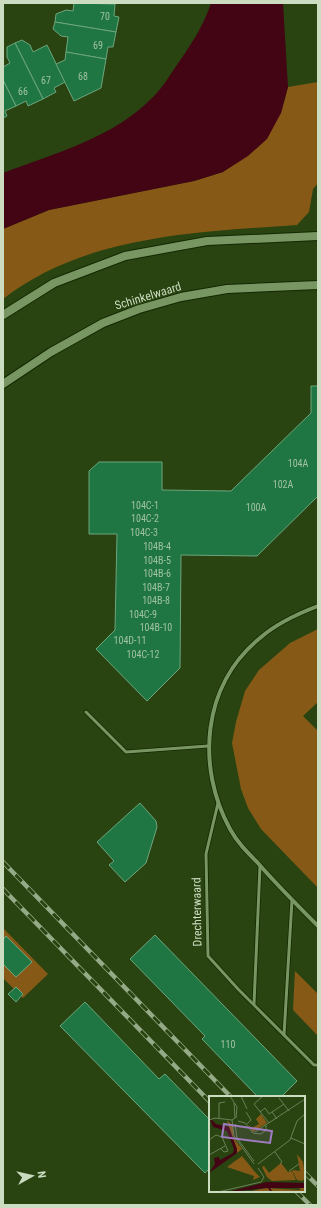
<svg xmlns="http://www.w3.org/2000/svg" width="321" height="1208" viewBox="0 0 321 1208" font-family="'Roboto Condensed',sans-serif">
	<rect width="100%" height="100%" fill="#294411"/>
	<g fill="#865a16">
		<path d="M318 82V183L313 189 309 212 297 225C198 232 85 235 3 299V229L49 210 194 181 223 172 281 113 288 87Z"/>
		<path d="M318 629V702L303 716 318 731V888L261 829 248 808 241 789 232 743 236 722 245 691 259 670 290 643Z"/>
		<path d="M3 928 48 974 23 998 3 978Z"/>
		<path d="M295 971 318 994V1036L293 1010Z"/>
	</g>
	<path fill="#430414" d="M211 3H283L288 87 281 113 267 139 248 156 223 172 194 181 49 210 3 229V173C55 153 114 138 154 96 164 86 171 73 179 62 192 43 204 25 211 3Z"/>
	<g fill="#1f7642" stroke="#6da57d">
		<path d="M74 3 115 4 114 16 119 17 116 32 55 22 56 14 66 10 73 11Z"/>
		<path d="M55 22 116 32 113 47H108L106 59 66 52 68 37 61 36 53 29Z"/>
		<path d="M22 40 30 45 33 52 47 45 65 82 54 88 56 92 43 99 15 43Z"/>
		<path d="M15 43 43 99 28 106 26 101 16 106 3 80V67L10 63 7 57V47Z"/>
		<path d="M66 52 106 59 101 88 74 101 56 64 65 60Z"/>
		<path d="M3 80 16 106 5 111 7 116 3 118Z"/>
		<path d="M311 386H318V496L257 556 181 555 180 668 147 701 96 649 115 630 117 534H89V471L99 462H162V490L231 491 311 413Z"/>
		<path d="M140 803 156 821 157 827 146 863 125 882 109 865 114 861 97 842Z"/>
		<path d="M155 935 297 1081 281 1097H258L202 1039 205 1036 130 959Z"/>
		<path d="M6 936 32 962 16 977 3 964V940Z"/>
		<path d="M16 987 23 994 16 1002 8 994Z"/>
		<path d="M85 1002 159 1079 165 1074 210 1120V1168L205 1173 60 1026Z"/>
	</g>
	<g fill="none" stroke-linecap="round" stroke-linejoin="round">
		<g stroke="#152802" stroke-width="4.5">
			<g id="lane">
				<path d="M86 712 126 752 208 746"/>
				<path d="M218 803 206 854 208 956 238 989 314 1065H318"/>
				<path d="M254 1004 260 866"/>
				<path d="M284 1035 292 900"/>
			</g>
		</g>
		<g stroke="#152802" stroke-width="5.5">
			<path id="street" d="M318 606C297 614 277 623 260 638 202 685 196 767 230 829 237 842 247 852 257 862 276 884 297 905 318 926"/>
		</g>
		<g stroke="#152802" stroke-width="10">
			<g id="secondary">
				<path d="M3 315 54 283 125 256 207 241 318 236"/>
				<path d="M3 384 51 352 103 323 139 309 181 297 227 289 318 285"/>
			</g>
		</g>
		<use href="#lane" stroke="#789662" stroke-width="3"/>
		<use href="#street" stroke="#789662" stroke-width="4"/>
		<use href="#secondary" stroke="#789662" stroke-width="8"/>
		<g stroke="#95aa86" stroke-width="4.5">
			<g id="rail">
				<path d="M3 862 231 1097"/>
				<path d="M3 889 210 1102"/>
				<path d="M304 1172 318 1186"/>
				<path d="M296 1191 310 1205"/>
			</g>
		</g>
		<use href="#rail" stroke="#294411" stroke-width="3" stroke-dasharray="9" stroke-linecap="butt"/>
	</g>
	<g text-anchor="middle" stroke-width="3" stroke-linejoin="round" paint-order="stroke">
		<g font-size="10" fill="#a0c2a0">
			<text x="105" y="20">70</text>
			<text x="98" y="49">69</text>
			<text x="83" y="80">68</text>
			<text x="46" y="84">67</text>
			<text x="23" y="95">66</text>
			<text x="298" y="467">104A</text>
			<text x="283" y="488">102A</text>
			<text x="145" y="509">104C-1</text>
			<text x="256" y="511">100A</text>
			<text x="145" y="522">104C-2</text>
			<text x="144" y="536">104C-3</text>
			<text x="157" y="550">104B-4</text>
			<text x="157" y="564">104B-5</text>
			<text x="157" y="577">104B-6</text>
			<text x="156" y="591">104B-7</text>
			<text x="156" y="604">104B-8</text>
			<text x="143" y="618">104C-9</text>
			<text x="156" y="631">104B-10</text>
			<text x="130" y="644">104D-11</text>
			<text x="143" y="658">104C-12</text>
			<text x="228" y="1048">110</text>
		</g>
		<g font-size="12" fill="#cbdcc0" stroke="#294411">
			<text transform="translate(148 296) rotate(-17)" y="4">Schinkelwaard</text>
			<text transform="translate(197 912) rotate(-91)" y="4">Drechterwaard</text>
		</g>
	</g>
	<g transform="translate(209 1096)">
		<rect width="96" height="96" fill="#294411"/>
		<path d="M52 18 58 27 44 36 39 29 43 32 50 28 47 23ZM18 24 24 30V41L33 53 28 57ZM88 58 94 66 96 80 94 85 88 84 83 74 91 75ZM33 60 46 76 51 81 44 84 45 80 18 71ZM72 67 79 76 83 75 87 84 63 85 58 81 53 71 55 70 60 77ZM56 92 92 94 90 92H96V96H39Z" fill="#865a16"/>
		<path d="M0 21 7 28 20 31 28 53V57L0 77 6 68 5 62 10 61 11 64 24 57 25 53 18 35 4 31ZM58 86 96 87V92H61L63 95H67L65 96 61 95 59 92 18 96Z" fill="#430414"/>
		<path fill="none" stroke="#6a8157" stroke-width="1" d="M21 0 28 11 27 22M32 0 38 13M54 0 45 8 60 27M70 2 80 15M25 7 26 22M37 16 42 24 38 28M51 16 56 12 60 18 63 16M10 22V7L16 6M26 22 23 24 25 40 45 68M68 23 63 16 75 8M0 24 6 22 23 24M29 25 36 27 44 37 52 38 57 34V29M26 28 28 42 45 65M46 36 96 3M82 42 96 48M0 44 7 39 13 41 19 55 15 56 12 53M66 56 73 66 71 68M0 59 16 50M49 68 81 44 88 25 96 18M80 75 90 68M9 96 52 86 55 81 49 72"/>
		<path fill="#9f7bbf" fill-opacity="0.15" stroke="#9f7bbf" stroke-width="2" d="M15 28 63 35 61 47 13 41Z"/>
		<rect width="96" height="96" fill="none" stroke="#cbdcc0" stroke-width="2"/>
	</g>
	<rect width="321" height="1208" fill="none" stroke="#cbdcc0" stroke-width="8"/>
	<g transform="translate(32 1176) rotate(82)" stroke="#294411" stroke-width="3" paint-order="stroke">
	<path d="M0-3L7 15L0 10L-7 15Z" fill="#cbdcc0"/>
	<text y="-6" font-size="11" font-weight="bold" text-anchor="middle" fill="#cbdcc0">N</text>
	</g>
</svg>
